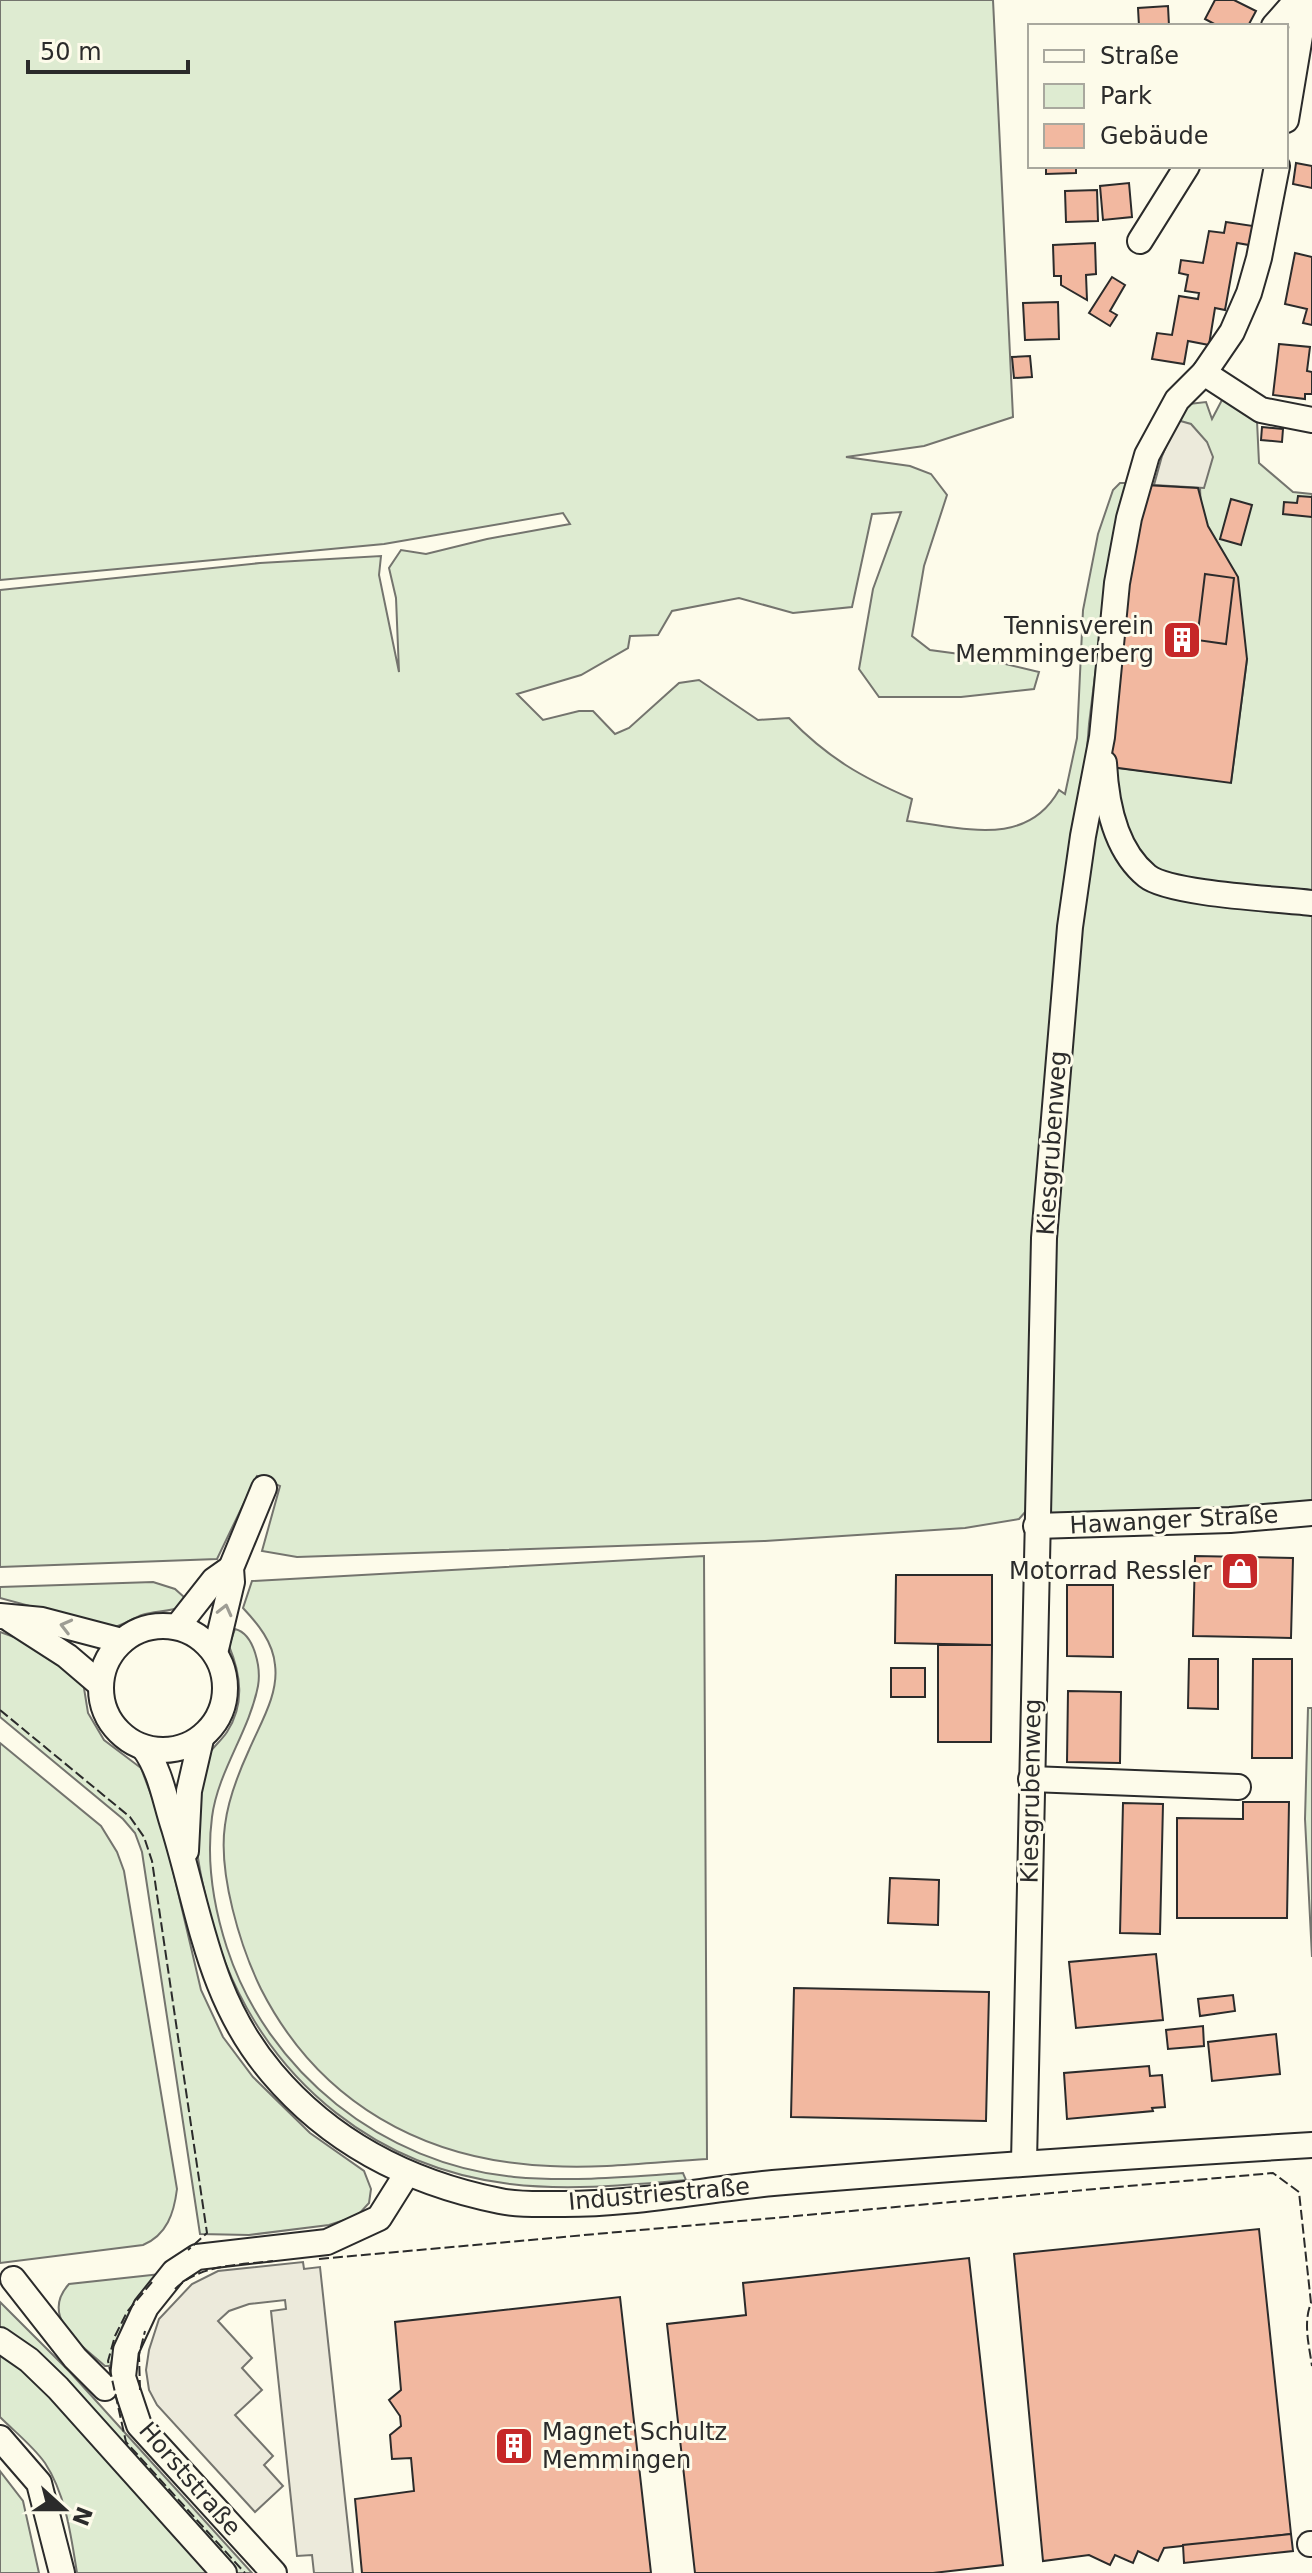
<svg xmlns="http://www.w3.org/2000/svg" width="1312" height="2573" viewBox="0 0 1312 2573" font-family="'DejaVu Sans',sans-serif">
	<rect width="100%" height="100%" fill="#fdfbea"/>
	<g fill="#deebd1" stroke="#74746e" stroke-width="2">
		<path d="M0 0H993L1013 417 924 446 846 457 910 466 931 474 947 495 924 566 912 636 930 650 967 655 1039 672 1034 689 961 697H879L859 669 873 589 901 512 872 514 852 607 793 613 739 598 672 611 658 635 630 636 628 648 581 675 517 694 543 720 579 711H593L615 734 629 728 679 683 699 680 758 720 789 718C828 758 861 777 912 799L907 821C962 827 1026 849 1059 790L1065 794 1077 738 1083 610 1098 534 1113 490 1120 483H1127L1109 561 1089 724 1027 1510 1019 1519 965 1528 765 1541 297 1557 262 1551 280 1486 257 1476 217 1559 0 1567V590L260 563 381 556 379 575 399 672 396 598 389 568 401 550 426 554 487 539 570 524 563 513 384 544 0 580Z"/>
		<path d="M1233 399 1257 421 1259 463 1293 492 1312 494V896L1172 882 1132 852 1111 767 1231 782 1247 659 1192 652 1203 571 1200 487 1180 421 1181 411 1189 404 1206 402 1212 419 1222 400Z"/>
		<path d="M1100 798 1134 876 1312 908V1505L1211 1512 1053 1514 1048 1510 1049 1274 1077 928Z"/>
		<path d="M704 1556 707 2159C656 2162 602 2169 550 2166 424 2161 319 2103 261 1989 240 1946 218 1873 225 1825 228 1800 238 1774 249 1750 260 1724 279 1694 275 1665 273 1642 258 1624 243 1608L252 1581Z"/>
		<path d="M153 1582 175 1589 184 1597 181 1607C168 1612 155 1611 142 1615 132 1619 123 1625 111 1628L0 1598V1587Z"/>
		<path d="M235 1629C255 1634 261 1669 258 1686 249 1732 218 1771 212 1817 206 1863 213 1905 227 1948 268 2073 383 2164 514 2177 570 2182 627 2177 683 2173L686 2180C628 2185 568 2191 510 2184 378 2168 274 2085 225 1962 209 1920 191 1846 195 1802 196 1792 203 1763 208 1755 213 1747 221 1741 227 1732 245 1704 241 1675 229 1646Z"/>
		<path d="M0 1632 33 1644 83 1682 88 1713 104 1740 141 1768 162 1824 201 1990 223 2037 253 2077 310 2133 364 2171 371 2189 369 2203 357 2216 329 2225 249 2235 200 2234 142 1852 135 1833 123 1819 0 1717Z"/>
		<path d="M1308 1708H1312V1957L1305 1819Z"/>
		<path d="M0 1743 101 1826 117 1852 124 1871 177 2189C174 2213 167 2235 143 2245L0 2263Z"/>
		<path d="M161 2274 124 2322 110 2366H105C81 2345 39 2317 69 2284Z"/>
		<path d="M0 2302 69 2371 252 2573H233L0 2332Z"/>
		<path d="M0 2347 15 2358 216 2573H77C71 2536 66 2495 45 2463 33 2446 15 2432 0 2417Z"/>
		<path d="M0 2471 23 2501 39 2573H0Z"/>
	</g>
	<g fill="#eceadb" stroke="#74746e" stroke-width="2">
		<path d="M1177 420 1191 424 1207 442 1213 457 1204 488 1154 485 1162 456Z"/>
		<path d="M303 2262 304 2269 320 2267 353 2573H314L312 2555 297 2556 271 2311 286 2309 285 2300 249 2304 229 2311 218 2321 252 2358 242 2368 262 2390 235 2415 273 2456 264 2465 283 2486 255 2512 157 2405 149 2390 146 2370 149 2350 159 2319 192 2284 218 2271Z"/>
	</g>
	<g fill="#f2b8a0" stroke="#2b2b2b" stroke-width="2">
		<path d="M1215 0H1234L1256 11 1248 26H1218L1205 19Z"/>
		<path d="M1168 6 1169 26H1139L1138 8Z"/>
		<path d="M1296 163 1312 166V188L1293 184Z"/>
		<path d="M1046 166H1076V173L1046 174Z"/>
		<path d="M1129 183 1132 217 1103 220 1100 186Z"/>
		<path d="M1097 190 1098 221 1066 222 1065 191Z"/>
		<path d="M1226 222 1253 226 1249 245 1237 243 1225 310 1215 308 1209 345 1188 341 1184 364 1152 359 1157 333 1172 335 1179 296 1198 299 1199 293 1185 291 1188 275 1179 273 1181 260 1203 263 1209 231 1224 233Z"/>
		<path d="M1095 243 1096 274 1086 275 1087 300 1061 285V276H1054L1053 245Z"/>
		<path d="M1295 253 1312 257V325L1303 323 1307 309 1285 304Z"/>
		<path d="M1112 277 1125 285 1110 311 1117 315 1110 326 1089 313Z"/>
		<path d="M1058 302 1059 339 1025 340 1023 303Z"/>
		<path d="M1279 344 1310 347 1307 371 1312 372V394H1305V399L1273 395Z"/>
		<path d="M1030 356 1032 377 1014 378 1012 357Z"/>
		<path d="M1262 427 1283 429 1282 442 1261 440Z"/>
		<path d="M1145 485 1198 488 1208 526 1238 577 1247 659 1231 783 1111 767V733L1135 526Z"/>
		<path d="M1298 496 1312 497V517L1283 514 1284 502 1297 503Z"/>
		<path d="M1231 499 1252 505 1241 545 1220 539Z"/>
		<path d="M1205 574 1234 578 1226 644 1197 640Z"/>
		<path d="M1195 1556 1293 1558 1291 1638 1193 1636Z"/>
		<path d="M896 1575H992V1645L895 1643Z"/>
		<path d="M1067 1585H1113V1657L1067 1656Z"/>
		<path d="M938 1645H992L991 1742H938Z"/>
		<path d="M1189 1659H1218V1709L1188 1708Z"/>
		<path d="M1253 1659H1292V1758H1252Z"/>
		<rect x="891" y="1668" width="34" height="29"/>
		<path d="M1068 1691 1121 1692 1120 1763 1067 1762Z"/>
		<path d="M1243 1802H1289L1287 1918H1177V1818L1243 1819Z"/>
		<path d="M1123 1803 1163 1804 1160 1934 1120 1933Z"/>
		<path d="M890 1878 939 1880 938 1925 888 1923Z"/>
		<path d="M1156 1954 1163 2020 1076 2028 1069 1962Z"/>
		<path d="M794 1988 989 1992 986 2121 791 2117Z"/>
		<path d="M1233 1995 1235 2011 1200 2016 1198 1999Z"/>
		<path d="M1203 2026 1204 2046 1168 2049 1166 2030Z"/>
		<path d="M1276 2034 1280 2074 1212 2081 1208 2042Z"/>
		<path d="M1149 2066 1150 2076 1162 2075 1165 2107 1152 2108 1153 2111 1067 2119 1064 2073Z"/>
		<path d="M1259 2229 1291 2534 1164 2548 1158 2561 1138 2551 1133 2563 1115 2555 1110 2565 1089 2555 1043 2561 1014 2254Z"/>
		<path d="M969 2258 1003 2565 933 2573H695L667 2324 746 2315 743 2283Z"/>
		<path d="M620 2297 651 2573H362L355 2499 414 2491 411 2458 392 2459 390 2435 401 2426 400 2416 389 2400 401 2390 395 2322Z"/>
		<path d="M1291 2534 1293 2551 1184 2563 1183 2545Z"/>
	</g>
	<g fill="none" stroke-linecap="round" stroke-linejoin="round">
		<g stroke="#2b2b2b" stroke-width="28">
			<g id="minor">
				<path d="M1274 26 1297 0"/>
				<path d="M1286 120 1306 0"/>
				<path d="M1140 241 1187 166"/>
				<path d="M1204 373 1261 410 1312 420"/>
				<path d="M1104 763C1106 802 1115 850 1147 876 1169 894 1278 899 1312 903"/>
				<path d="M1036 1526 1230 1520 1312 1513"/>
				<path d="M0 1616 42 1620 122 1641"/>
				<path d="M11 1620 67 1656 101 1685"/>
				<circle cx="163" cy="1688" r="62"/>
				<path d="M177 1627 214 1580 231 1568"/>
				<path d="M215 1653 232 1582 231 1568 264 1488"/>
				<path d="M144 1748C161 1771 165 1801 174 1828 201 1917 209 1999 272 2073 332 2144 410 2183 500 2201 518 2205 539 2204 557 2204 630 2205 701 2190 773 2183 952 2168 1132 2156 1312 2145"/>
				<path d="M1031 1779 1238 1787"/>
				<path d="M186 1851 189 1791 201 1739"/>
				<path d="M1024 2162 1044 1238 1070 927 1083 836 1102 737 1117 583 1129 518 1147 455 1177 400 1204 373 1232 332 1249 293 1259 258 1277 166"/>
				<path d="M13 2279 75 2358 105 2388"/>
				<path d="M0 2340 29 2360 58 2388 224 2573"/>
				<path d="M0 2438 39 2483 62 2573"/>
				<path d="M1310 2544H1312"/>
				<path d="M274 2573 139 2425 123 2377 126 2350 146 2307 174 2272 197 2257 327 2242 379 2218 406 2175"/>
			</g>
		</g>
		<use href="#minor" stroke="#fdfbea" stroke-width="24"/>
		<g stroke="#2b2b2b" stroke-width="2" stroke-dasharray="10 4" stroke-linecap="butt">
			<path d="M0 1710 130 1817 144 1837 152 1861 207 2233 188 2250"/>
			<path d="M319 2259 1273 2173 1299 2192 1311 2303C1303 2323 1309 2345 1312 2366"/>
			<path d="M152 2282 127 2312 115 2336 108 2361 126 2442 245 2573"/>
			<path d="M175 2289C200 2264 240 2265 273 2261"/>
			<path d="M140 2390 139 2355 145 2331"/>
		</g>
	</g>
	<defs><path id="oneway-chevron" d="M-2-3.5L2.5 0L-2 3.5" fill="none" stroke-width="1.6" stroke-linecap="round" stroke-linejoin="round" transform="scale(2)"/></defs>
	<g stroke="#9e9d94">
		<use href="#oneway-chevron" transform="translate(225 1610) rotate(-76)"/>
		<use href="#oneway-chevron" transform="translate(66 1626) rotate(-166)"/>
	</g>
	<defs>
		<g id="building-square" transform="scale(2)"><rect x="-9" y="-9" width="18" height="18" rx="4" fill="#c62828" stroke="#fdfbea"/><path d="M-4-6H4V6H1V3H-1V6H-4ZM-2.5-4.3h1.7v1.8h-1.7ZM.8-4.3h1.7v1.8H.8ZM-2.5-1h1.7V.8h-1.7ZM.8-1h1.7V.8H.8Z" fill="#fff"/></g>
		<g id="shop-square" transform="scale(2)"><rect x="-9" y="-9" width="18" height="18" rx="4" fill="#c62828" stroke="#fdfbea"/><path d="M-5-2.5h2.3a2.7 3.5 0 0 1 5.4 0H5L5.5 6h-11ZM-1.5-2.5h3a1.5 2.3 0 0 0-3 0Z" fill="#fff"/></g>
	</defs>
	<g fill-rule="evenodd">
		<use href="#building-square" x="1182" y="640"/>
		<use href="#shop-square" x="1240" y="1571"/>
		<use href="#building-square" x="514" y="2446"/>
	</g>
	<g text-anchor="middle" stroke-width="6" stroke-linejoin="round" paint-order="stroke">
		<g font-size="24" fill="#2b2b2b" stroke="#fdfbea" text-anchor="end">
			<text x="1154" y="634">Tennisverein<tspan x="1154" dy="28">Memmingerberg</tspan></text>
			<text x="1212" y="1579">Motorrad Ressler</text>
			<text x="542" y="2440" text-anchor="start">Magnet Schultz<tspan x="542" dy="28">Memmingen</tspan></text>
		</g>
		<g font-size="24" fill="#2b2b2b" stroke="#fdfbea">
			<text transform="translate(1052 1143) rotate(-86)" y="8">Kiesgrubenweg</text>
			<text transform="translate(1174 1520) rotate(-3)" y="8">Hawanger Straße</text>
			<text transform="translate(1031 1791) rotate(-89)" y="8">Kiesgrubenweg</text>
			<text transform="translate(659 2194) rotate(-5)" y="8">Industriestraße</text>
			<text transform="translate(190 2479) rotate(49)" y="8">Horststraße</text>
		</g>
	</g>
	<rect x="1028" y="24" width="260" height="144" fill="#fdfbea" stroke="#a9a89e" stroke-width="2"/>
	<rect x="1044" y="50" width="40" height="12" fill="#fdfbea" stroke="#a9a89e" stroke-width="2"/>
	<text x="1100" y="64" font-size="24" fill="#2b2b2b">Straße</text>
	<rect x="1044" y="84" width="40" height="24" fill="#deebd1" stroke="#a9a89e" stroke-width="2"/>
	<text x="1100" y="104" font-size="24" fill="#2b2b2b">Park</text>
	<rect x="1044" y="124" width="40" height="24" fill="#f2b8a0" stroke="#a9a89e" stroke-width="2"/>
	<text x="1100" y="144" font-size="24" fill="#2b2b2b">Gebäude</text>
	<g transform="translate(64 2509) rotate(111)" stroke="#fdfbea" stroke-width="6" paint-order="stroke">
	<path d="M0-6L14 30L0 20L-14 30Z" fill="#2b2b2b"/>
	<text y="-12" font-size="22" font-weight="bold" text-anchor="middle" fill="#2b2b2b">N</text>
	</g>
	<path d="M28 60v12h160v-12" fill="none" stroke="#2b2b2b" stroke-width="4"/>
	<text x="40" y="60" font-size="24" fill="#2b2b2b" stroke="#fdfbea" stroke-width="6" paint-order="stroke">50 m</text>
</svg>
